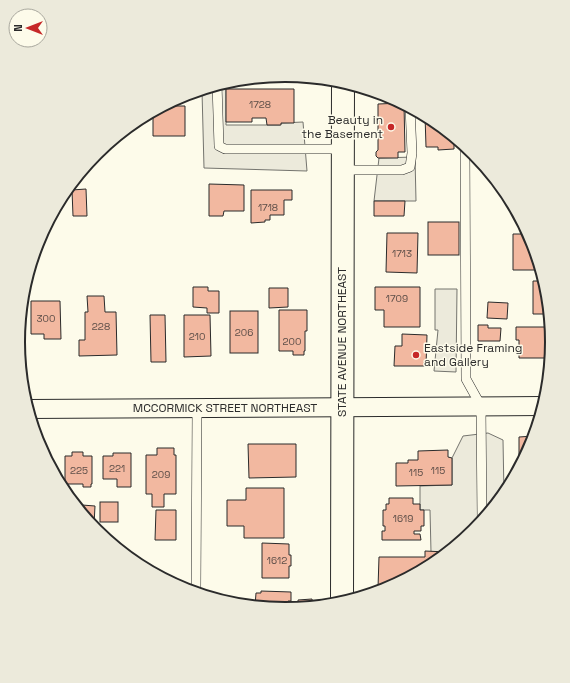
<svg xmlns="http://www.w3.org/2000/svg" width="570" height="683" viewBox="0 0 570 683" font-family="'Space Grotesk',sans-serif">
	<rect width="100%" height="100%" fill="#fdfbea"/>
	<g fill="#eceadb" stroke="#74746e">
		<path d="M226 89V125H280L281 123 303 122 307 171 204 168 202 91Z"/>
		<path d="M415 157 416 201H374L379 158Z"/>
		<path d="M435 289H457L456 372 434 371 438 330H435Z"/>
		<path d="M488 433 503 440 504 494 474 530 447 552H431L430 510H420V486L452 485V458L463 436Z"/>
	</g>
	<g fill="#f2b8a0" stroke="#2b2b2b">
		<path d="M226 89H294V123H281V125H267L266 118H252V122H226Z"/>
		<path d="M402 103 404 104 405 152H398V158H378L376 156V152L378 150V104Z"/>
		<path d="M162 106H185V136H153V111Z"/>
		<path d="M425 115 434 120 454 136V149L438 150V147H426Z"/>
		<path d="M123 131V139H113Z"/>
		<path d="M109 142V151H98Z"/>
		<path d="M209 184 244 185V211H224L223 216H209Z"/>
		<path d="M86 189 87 216H73L72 190Z"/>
		<path d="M251 190H292V200H284V215H270V220H265V222L251 223Z"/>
		<path d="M374 201H405L404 216H374Z"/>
		<rect x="428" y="222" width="31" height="33"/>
		<path d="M387 233H418L417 273 386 272Z"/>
		<path d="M513 234H529L532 240 541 270H513Z"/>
		<path d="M533 281H544L547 290 549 314H533Z"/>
		<path d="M193 287H208V291H219V313H207V308L193 307Z"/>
		<path d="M375 287H420V327H384V310H375Z"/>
		<path d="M269 288H288V307L269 308Z"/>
		<path d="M87 296H104L105 312H116L117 355 79 356V340H85V312H88Z"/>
		<path d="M31 301H60L61 339H44V334H31Z"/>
		<path d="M488 302 508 303 507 319 487 318Z"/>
		<path d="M279 310H307V331H305V351H304V355H293V351H279Z"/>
		<rect x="230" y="311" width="28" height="42"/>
		<path d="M150 315H165L166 362H151Z"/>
		<path d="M184 315H210L211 356 184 357Z"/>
		<path d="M478 325H488V328H501L500 341H478Z"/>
		<path d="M516 327H551L552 342 550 358H519V340H516Z"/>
		<path d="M402 334 427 335 426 366H394L395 346H402Z"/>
		<path d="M534 436 532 444 524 459H519V437Z"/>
		<path d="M248 444H296V477L249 478Z"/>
		<path d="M157 448H174V455H176V494H164V507H152V494H146V455H157Z"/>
		<path d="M448 450V457L452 458V485L396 486V463H408V460H418V451Z"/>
		<path d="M72 452H83V456H92V484H91V487H83V484H65V456H72Z"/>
		<path d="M113 453H131V487H117V479H103V456H113Z"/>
		<path d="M246 488H284V538H244V526H227V500H246Z"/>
		<path d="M389 498H413V504H420V510H424V526H421V531H414V534H420L421 540H382V531H385V526H383V510H386V504H389Z"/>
		<rect x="100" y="502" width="18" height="20"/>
		<path d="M82 505 95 506 94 525H92L82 512Z"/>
		<path d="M156 510H176V540H155Z"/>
		<path d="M262 543 289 544V555H291V566H289V578H262Z"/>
		<path d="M425 551 447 552 433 564 387 588H378L379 557H425Z"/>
		<path d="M261 591 291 592V601H288V608L255 606 256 593H261Z"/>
		<path d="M312 599 313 606 298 607V600Z"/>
	</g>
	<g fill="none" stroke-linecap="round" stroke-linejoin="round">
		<g stroke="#2b2b2b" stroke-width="10">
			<g id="lane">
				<path d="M217 84 219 146 225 149H343"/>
				<path d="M465 145 466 379 481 406 482 520"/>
				<path d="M342 170H402L410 167 412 153 410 107"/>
				<path d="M196 592 197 408"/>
			</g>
		</g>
		<g stroke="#2b2b2b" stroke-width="20">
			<path id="street" d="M28 409 543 406"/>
		</g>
		<g stroke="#2b2b2b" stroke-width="24">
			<path id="primary" d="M342 602 343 81"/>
		</g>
		<use href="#lane" stroke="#fdfbea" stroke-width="9"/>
		<use href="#street" stroke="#fdfbea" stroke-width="18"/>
		<use href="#primary" stroke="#fdfbea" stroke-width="22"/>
	</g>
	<g fill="#c62828" stroke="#fdfbea" stroke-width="1.5">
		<circle cx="391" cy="127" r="4"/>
		<circle cx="416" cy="355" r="4"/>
	</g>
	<g text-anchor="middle" stroke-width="3" stroke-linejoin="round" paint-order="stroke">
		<g font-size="10" fill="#5d4e48">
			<text x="260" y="108">1728</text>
			<text x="268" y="211">1718</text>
			<text x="402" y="257">1713</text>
			<text x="397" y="302">1709</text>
			<text x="46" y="322">300</text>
			<text x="101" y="330">228</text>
			<text x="244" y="336">206</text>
			<text x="197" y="340">210</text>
			<text x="292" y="345">200</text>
			<text x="117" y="472">221</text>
			<text x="79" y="474">225</text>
			<text x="438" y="474">115</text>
			<text x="416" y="476">115</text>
			<text x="161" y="478">209</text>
			<text x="403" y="522">1619</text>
			<text x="277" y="564">1612</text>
		</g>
		<g font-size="12" fill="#2b2b2b" stroke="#fdfbea" text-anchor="end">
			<text x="383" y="124">Beauty in<tspan x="383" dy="14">the Basement</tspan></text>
			<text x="424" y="352" text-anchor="start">Eastside Framing<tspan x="424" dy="14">and Gallery</tspan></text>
		</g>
		<g font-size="12" fill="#2b2b2b" stroke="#fdfbea">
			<text transform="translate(342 342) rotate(-90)" y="4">STATE AVENUE NORTHEAST</text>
			<text x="225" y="412">MCCORMICK STREET NORTHEAST</text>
		</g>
	</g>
	<path d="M0 0H570V683H0ZM25 342a260 260 0 1 1 520 0a260 260 0 1 1-520 0Z" fill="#eceadb" fill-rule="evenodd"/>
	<path fill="none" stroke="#2b2b2b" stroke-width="2" d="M25 342a260 260 0 1 1 520 0a260 260 0 1 1-520 0Z"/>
	<g transform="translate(28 28) rotate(270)"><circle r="19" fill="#fdfbea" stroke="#a9a89e"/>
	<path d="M0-3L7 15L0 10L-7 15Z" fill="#c62828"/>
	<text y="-6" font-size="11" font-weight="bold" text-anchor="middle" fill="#2b2b2b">N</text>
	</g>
</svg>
